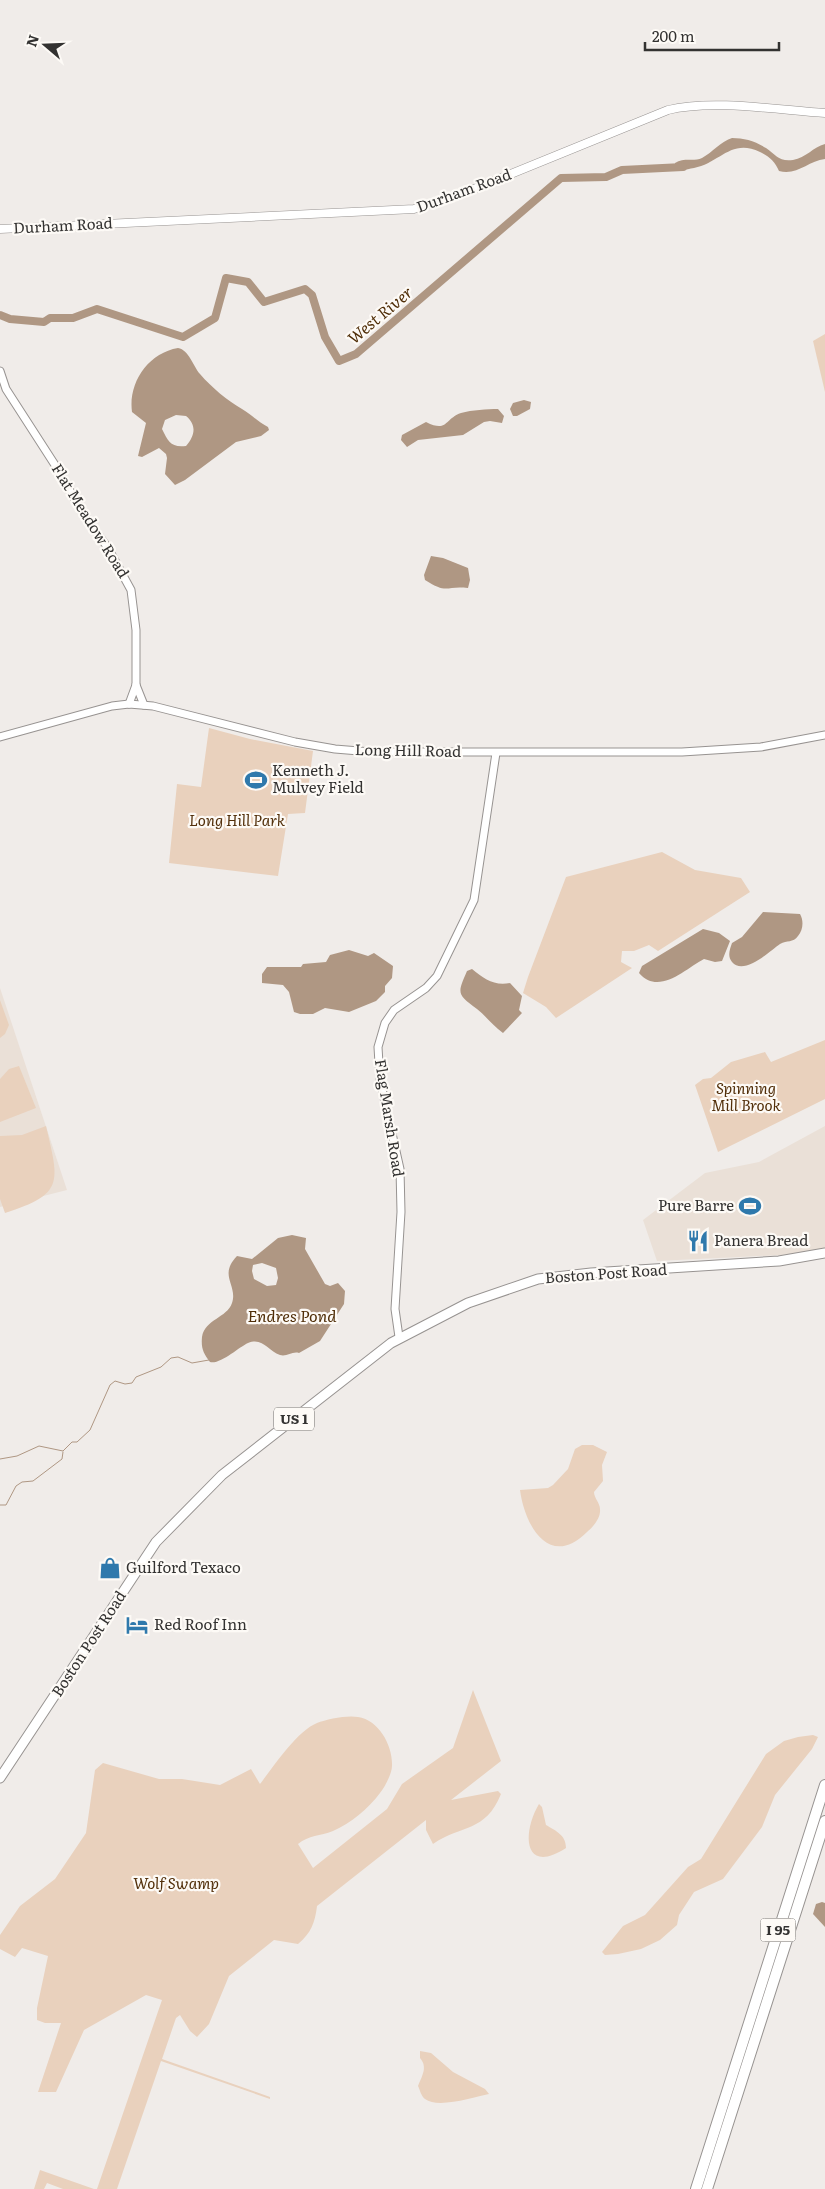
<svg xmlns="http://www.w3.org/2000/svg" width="825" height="2189" viewBox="0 0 825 2189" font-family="Literata,serif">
	<rect width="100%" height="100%" fill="#f0ece9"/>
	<g fill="#eae0d7">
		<path d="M0 988 67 1190 0 1207Z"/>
		<path d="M825 1126V1249L782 1255 657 1261 643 1220 705 1173 759 1162Z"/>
	</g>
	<g fill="#e9d1bd">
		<path d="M825 334V392L813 341Z"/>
		<path d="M209 728 250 739 313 751 305 813 288 814 278 876 169 863 177 784 201 787Z"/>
		<path d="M662 852 695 870 741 878 750 892 658 951 649 945 634 951H622L621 962 632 968 556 1018 546 1007 523 993 528 977 566 877Z"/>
		<path d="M0 1000 9 1025 5 1034 0 1038Z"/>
		<path d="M825 1040V1099L718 1152 695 1085 703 1079 711 1078 731 1062 765 1052 771 1062Z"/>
		<path d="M19 1066 36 1108 0 1122V1079L9 1069Z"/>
		<path d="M46 1126C59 1182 65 1194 5 1213L0 1199V1136L22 1135Z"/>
		<path d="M582 1445H593L607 1452 602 1465 603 1481 594 1492C594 1498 600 1503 600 1509 601 1518 593 1527 587 1532 550 1569 525 1527 520 1490L548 1488 553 1485 568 1469 575 1449Z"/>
		<path d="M473 1690 501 1761 451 1800 498 1791 501 1794C485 1833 462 1824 433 1844L426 1830V1820L317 1906C315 1923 311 1933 298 1944L274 1940 229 1976 209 2024 197 2037 190 2031 180 2015 176 2018 162 2059 270 2097V2099L161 2061 117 2189H97L162 2000 146 1995 84 2030 56 2092H38L61 2023H45L37 2020V2008L48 1956 22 1948 15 1957 0 1949V1935L20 1906 55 1879 86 1833 95 1770 103 1763 159 1779H182L220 1785 251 1769 260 1784C273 1767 297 1731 317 1723 327 1719 347 1715 358 1717 379 1720 393 1746 392 1766 392 1773 385 1787 380 1793 368 1809 351 1823 333 1831 320 1836 309 1835 298 1844L313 1868 387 1809 402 1784 453 1748Z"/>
		<path d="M813 1735 818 1737 812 1749 775 1795 762 1827 723 1879 694 1892 679 1915 677 1925 660 1940 641 1949 618 1954 605 1955 602 1952 623 1926 645 1915 688 1867 701 1859 766 1754 784 1741 798 1737Z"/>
		<path d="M539 1804 542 1807 546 1825C556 1831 566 1835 566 1848 523 1876 522 1832 539 1804Z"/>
		<path d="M420 2051 431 2053 453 2072 485 2089 489 2094C474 2097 438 2109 425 2099 421 2096 420 2090 418 2086 422 2076 428 2067 420 2058Z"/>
		<path d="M40 2170 94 2189H63L47 2183 44 2189H34Z"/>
	</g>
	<g fill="#af9783" fill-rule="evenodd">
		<path d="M732 138C744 138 755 141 766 148 776 155 779 162 793 160 806 158 813 147 825 144V159C808 161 797 176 779 171 775 162 770 157 760 152 731 138 720 163 694 168 687 169 682 172 675 168V163C684 157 694 162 702 158 713 152 720 142 732 138Z"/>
		<path d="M178 348C189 350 193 366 200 374 212 388 227 400 242 409 252 415 258 422 268 427L269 430 261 436 236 442 185 480 175 485 165 474 167 458 166 454 159 448 142 457 138 456 146 423 132 412C128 383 148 353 178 348ZM176 415 186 416C197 425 195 436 186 446 171 448 168 441 162 429L165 420Z"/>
		<path d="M524 400 531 402 530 409 517 416H513L510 409 513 403Z"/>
		<path d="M498 409 504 416 502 423 490 421 484 422 463 435 418 440 407 447 401 440 402 435 426 422C448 433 444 419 461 413 472 410 487 409 498 409Z"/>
		<path d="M431 556 443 558 468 568 470 580 468 588C446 585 448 595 425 580L424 575Z"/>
		<path d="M763 912 800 914C804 921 803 930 798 936 793 943 787 940 780 944 770 951 744 976 732 962 727 956 730 949 732 943L742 937Z"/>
		<path d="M703 929 719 933 730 941 722 961 715 962 704 959C685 969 659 996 639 973L642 966Z"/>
		<path d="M349 950 368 956 374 953 393 966 392 978 385 986V992L376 1001 349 1012 325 1008 313 1014H300L294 1012 289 992 283 985 262 983V974L267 967H301L303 964 326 962 330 955Z"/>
		<path d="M472 969C484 979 494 986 510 983L522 996 519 1010 522 1013 503 1033C493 1026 486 1016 477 1009 457 994 457 994 467 971Z"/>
		<path d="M292 1235 306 1238 305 1249 325 1284 330 1286 338 1283 345 1291 344 1304 320 1341 299 1353C292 1351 287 1357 280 1355 268 1351 263 1337 248 1343 239 1347 220 1365 210 1362 203 1353 201 1348 202 1337 205 1319 227 1318 232 1303 238 1285 218 1276 237 1256L252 1259 278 1238ZM262 1263 276 1268 278 1278 276 1285 267 1286 254 1279 252 1271 253 1265Z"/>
		<path d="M822 1902 825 1903V1927L813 1914 816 1904Z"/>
	</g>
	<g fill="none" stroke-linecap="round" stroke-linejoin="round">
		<g stroke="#af9783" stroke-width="1">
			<path d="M0 1459 17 1456 39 1446 63 1451 72 1442H77L90 1430 110 1385 115 1381 125 1384 132 1383 136 1377 161 1367 171 1358 178 1357 192 1363 209 1360"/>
			<path d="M0 1505H6L16 1486 22 1482 33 1481 62 1459 63 1452"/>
		</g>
		<path stroke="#af9783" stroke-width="8" d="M0 315 10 319 44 322 50 318H73L97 309 183 337 215 318 226 278 248 282 264 302 305 289 312 295 325 337 339 361 356 354 561 178 606 177 622 170 683 167"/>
		<g stroke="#979391" stroke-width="9">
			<g id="tertiary">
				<path d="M0 371 6 389 55 465 83 513 108 548 131 590 136 630V685L129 704"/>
				<path d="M136 685 144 705"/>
				<path d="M0 737 112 706 129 704 153 706 295 742 335 749 371 752H682L761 747 825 735"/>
				<path d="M399 1337 395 1309 401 1212 400 1169 380 1080 378 1047 385 1023 394 1010 426 988 437 976 474 900 496 753"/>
			</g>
		</g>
		<g stroke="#979391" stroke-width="9">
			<path id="secondary" d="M0 229 414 209 459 195 668 110C712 99 779 110 825 113"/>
		</g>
		<g stroke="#979391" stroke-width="11">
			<path id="primary" d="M0 1778 156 1542 222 1475 391 1343 468 1303 538 1279 591 1273 779 1261 825 1253"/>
		</g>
		<g stroke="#979391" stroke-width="12">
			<g id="motorway">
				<path d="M696 2189 825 1785"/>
				<path d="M707 2189 825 1821"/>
			</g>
		</g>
		<use href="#tertiary" stroke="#fff" stroke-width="7"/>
		<use href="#secondary" stroke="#fff" stroke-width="8"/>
		<use href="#primary" stroke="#fff" stroke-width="9"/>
		<use href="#motorway" stroke="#fff" stroke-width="10"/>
	</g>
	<defs>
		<g id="stadium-bare" transform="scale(1.725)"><path d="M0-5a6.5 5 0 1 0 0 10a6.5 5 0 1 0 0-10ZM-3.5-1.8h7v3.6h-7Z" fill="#2f79ac" stroke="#fdfaf6" stroke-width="2.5" paint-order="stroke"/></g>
		<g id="restaurant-bare" transform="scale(1.725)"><path d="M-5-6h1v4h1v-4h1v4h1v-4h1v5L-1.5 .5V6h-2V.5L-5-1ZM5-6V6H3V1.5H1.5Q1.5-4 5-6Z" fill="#2f79ac" stroke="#fdfaf6" stroke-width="2.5" paint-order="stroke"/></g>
		<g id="shop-bare" transform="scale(1.725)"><path d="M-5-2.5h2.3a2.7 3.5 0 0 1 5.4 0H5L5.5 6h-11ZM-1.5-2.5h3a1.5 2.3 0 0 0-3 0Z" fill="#2f79ac" stroke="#fdfaf6" stroke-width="2.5" paint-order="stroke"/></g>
		<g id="hotel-bare" transform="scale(1.725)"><path d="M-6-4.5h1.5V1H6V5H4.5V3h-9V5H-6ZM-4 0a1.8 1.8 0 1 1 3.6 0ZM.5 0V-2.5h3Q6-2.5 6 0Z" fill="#2f79ac" stroke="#fdfaf6" stroke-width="2.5" paint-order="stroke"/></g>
	</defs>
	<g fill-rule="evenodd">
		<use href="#stadium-bare" x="256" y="780"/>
		<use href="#stadium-bare" x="750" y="1206"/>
		<use href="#restaurant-bare" x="698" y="1241"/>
		<use href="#shop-bare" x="110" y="1568"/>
		<use href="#hotel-bare" x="137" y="1625"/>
	</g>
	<g text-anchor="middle" stroke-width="4.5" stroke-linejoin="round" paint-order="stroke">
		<g fill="#fdfaf6" stroke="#706e6c" stroke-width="1">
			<rect x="274" y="1407.5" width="40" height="23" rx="4"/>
			<rect x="760.5" y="1918.5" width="35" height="23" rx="4"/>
		</g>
		<g font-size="14" font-weight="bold" fill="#333231">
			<text x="294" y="1424">US 1</text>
			<text x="778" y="1935">I 95</text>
		</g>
		<g font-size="15" fill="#333231" stroke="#fdfaf6">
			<text transform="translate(464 191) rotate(-20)" y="5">Durham Road</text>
			<text transform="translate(63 226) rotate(-3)" y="5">Durham Road</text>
			<text transform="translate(90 521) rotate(58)" y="5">Flat Meadow Road</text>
			<text transform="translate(408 751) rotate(1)" y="5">Long Hill Road</text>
			<text transform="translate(389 1118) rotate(81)" y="5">Flag Marsh Road</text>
			<text transform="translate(606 1274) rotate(-4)" y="5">Boston Post Road</text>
			<text transform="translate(89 1644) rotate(-57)" y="5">Boston Post Road</text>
		</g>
		<g font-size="15" fill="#333231" stroke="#fdfaf6" text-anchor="start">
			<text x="272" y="776">Kenneth J.<tspan x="272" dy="17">Mulvey Field</tspan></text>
			<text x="734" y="1211" text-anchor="end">Pure Barre</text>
			<text x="714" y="1246">Panera Bread</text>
			<text x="126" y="1573">Guilford Texaco</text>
			<text x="154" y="1630">Red Roof Inn</text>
		</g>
		<g font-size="15" font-style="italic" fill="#522f0a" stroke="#fdfaf6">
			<text x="237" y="826">Long Hill Park</text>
			<text x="746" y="1094">Spinning<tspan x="746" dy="17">Mill Brook</tspan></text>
			<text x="176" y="1889">Wolf Swamp</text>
		</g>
		<g font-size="16" font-style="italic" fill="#4f2d07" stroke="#fdfaf6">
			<text transform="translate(380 315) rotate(-40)" y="6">West River</text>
			<text x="292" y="1322">Endres Pond</text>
		</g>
	</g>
	<g transform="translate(45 45) rotate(289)" stroke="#fdfaf6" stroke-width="4" paint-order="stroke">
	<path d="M0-4L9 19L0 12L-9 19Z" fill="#333231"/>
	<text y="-8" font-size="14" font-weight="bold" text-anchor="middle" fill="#333231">N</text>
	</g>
	<path d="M645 42v8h134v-8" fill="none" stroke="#333231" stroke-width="2.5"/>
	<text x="652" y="42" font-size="15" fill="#333231" stroke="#fdfaf6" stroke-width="4" paint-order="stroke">200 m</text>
</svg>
